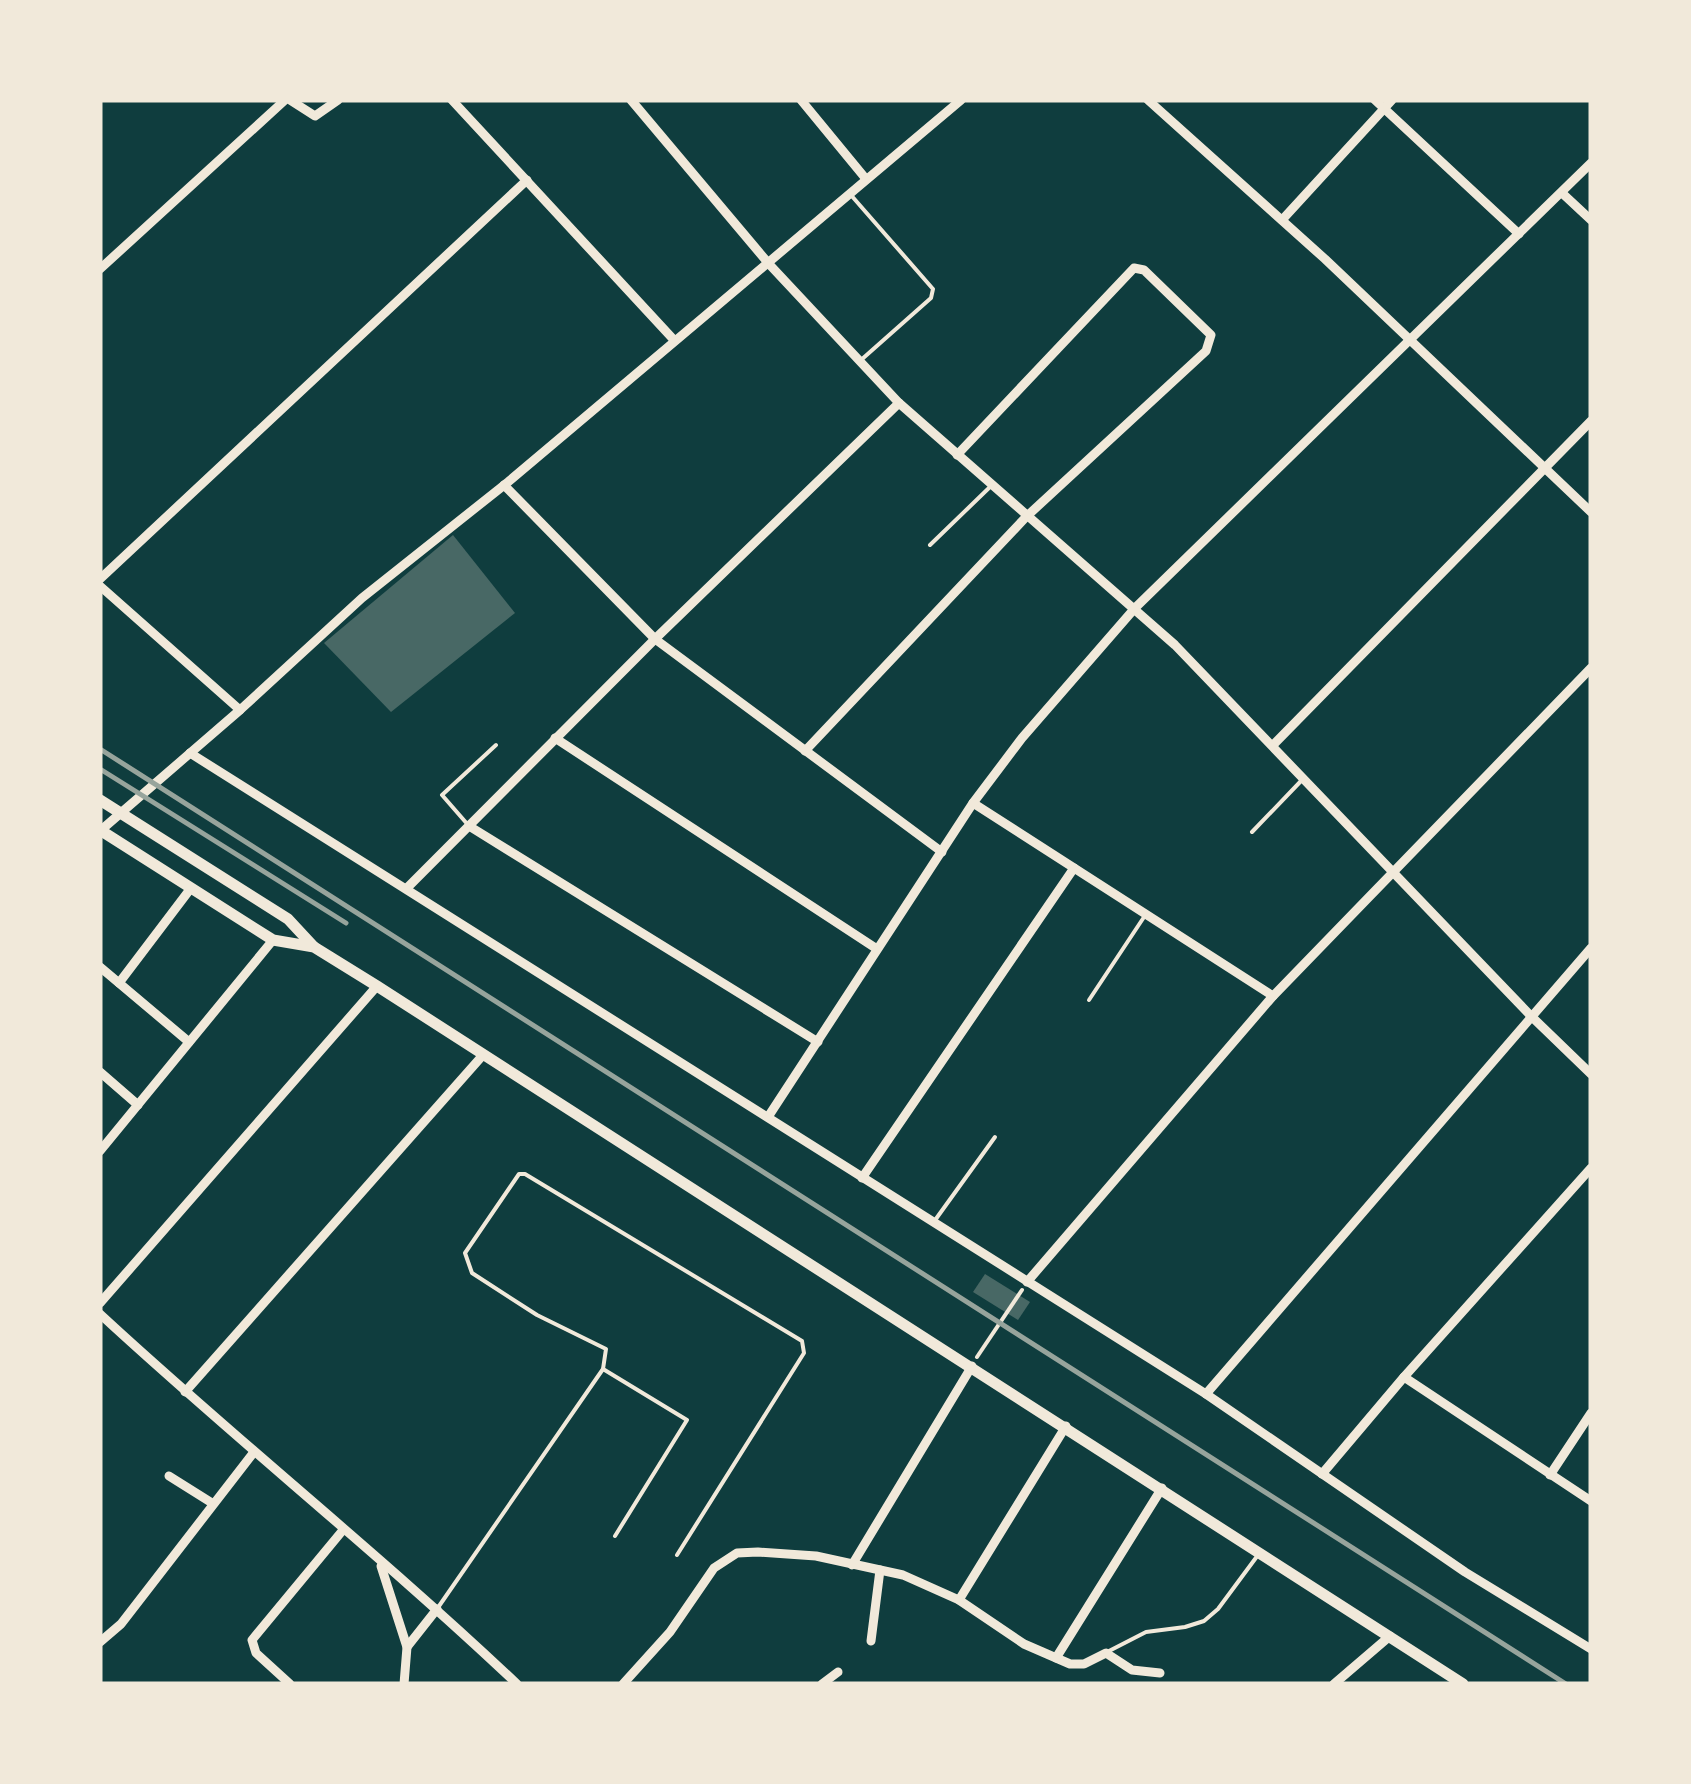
<svg xmlns="http://www.w3.org/2000/svg" width="1691" height="1784" viewBox="0 0 1691 1784" font-family="'PT Serif',serif">
	<rect width="100%" height="100%" fill="#0f3d3e"/>
	<g fill="#486865">
		<path d="M453 535 515 613 391 712 324 643Z"/>
		<path d="M985 1274 1030 1302 1018 1320 973 1292Z"/>
	</g>
	<g fill="none" stroke-linecap="round" stroke-linejoin="round">
		<path stroke="#f1e9da" stroke-width="4" d="M977 1357 1022 1290"/>
		<g stroke="#f1e9da" stroke-width="4">
			<path d="M850 194 933 289 931 298 861 360"/>
			<path d="M930 545 991 486"/>
			<path d="M469 826 442 795 496 745"/>
			<path d="M1252 832 1301 781"/>
			<path d="M1089 1000 1146 914"/>
			<path d="M933 1223 995 1137"/>
			<path d="M603 1369 687 1420 615 1536"/>
			<path d="M437 1609 603 1369 606 1349 537 1315 472 1273 465 1253 519 1174H525L802 1341 804 1353 677 1555"/>
			<path d="M1109 1651 1146 1632 1185 1627 1204 1621 1218 1609 1258 1555"/>
		</g>
		<g stroke="#f1e9da" stroke-width="9">
			<path d="M290 100 315 116 338 100"/>
			<path d="M452 100 674 340"/>
			<path d="M631 100 769 264 899 403 1175 645 1531 1016 1591 1074"/>
			<path d="M801 100 866 179"/>
			<path d="M1148 100 1325 259 1591 512"/>
			<path d="M1375 100 1519 234"/>
			<path d="M1562 193 1591 220"/>
			<path d="M1282 220 1392 100"/>
			<path d="M100 269 285 100"/>
			<path d="M504 485 655 639 942 852"/>
			<path d="M100 579 527 180"/>
			<path d="M100 586 240 710"/>
			<path d="M555 738 877 949"/>
			<path d="M1273 745 1591 421"/>
			<path d="M805 751 1026 517 1206 351 1211 335 1144 270 1134 268 957 455"/>
			<path d="M190 753 1206 1394 1465 1572 1591 1649"/>
			<path d="M973 803 1273 996"/>
			<path d="M469 826 818 1042"/>
			<path d="M100 831 240 710 362 598 508 482 961 100"/>
			<path d="M407 888 655 639 899 403"/>
			<path d="M100 967 189 1042"/>
			<path d="M119 983 191 888"/>
			<path d="M100 1072 138 1105"/>
			<path d="M768 1117 973 803 1022 738 1135 608 1591 163"/>
			<path d="M100 1151 273 940"/>
			<path d="M862 1178 1074 868"/>
			<path d="M1027 1282 1273 996 1591 668"/>
			<path d="M100 1303 377 986"/>
			<path d="M100 1314C236 1440 382 1556 517 1684"/>
			<path d="M1404 1377 1591 1501"/>
			<path d="M185 1392 483 1055"/>
			<path d="M1206 1394 1591 948"/>
			<path d="M1322 1474 1404 1377 1591 1168"/>
			<path d="M1550 1475 1591 1413"/>
			<path d="M169 1476 212 1503"/>
			<path d="M852 1565 972 1366"/>
			<path d="M381 1566 407 1647 404 1684"/>
			<path d="M959 1600 1066 1426"/>
			<path d="M871 1641 880 1570"/>
			<path d="M100 1642 121 1624 254 1452"/>
			<path d="M407 1647 437 1609"/>
			<path d="M1056 1658 1162 1488"/>
			<path d="M290 1684 256 1653 252 1640 343 1530"/>
			<path d="M623 1684 670 1632 714 1568 737 1553 758 1552 816 1556 903 1575 959 1600 1024 1644 1070 1664H1084L1106 1653 1132 1670 1160 1673"/>
			<path d="M822 1684 838 1672"/>
			<path d="M1334 1684 1390 1636"/>
		</g>
		<g stroke="#f1e9da" stroke-width="11">
			<path d="M100 800 288 919 314 947"/>
			<path d="M100 830 273 940 314 947 377 986 1463 1684"/>
		</g>
		<g stroke="#97a49c" stroke-width="5">
			<path d="M100 749 1566 1684"/>
			<path d="M100 769 346 923"/>
		</g>
	</g>
	<rect width="1691" height="1784" fill="none" stroke="#f1e9da" stroke-width="205"/>
</svg>
